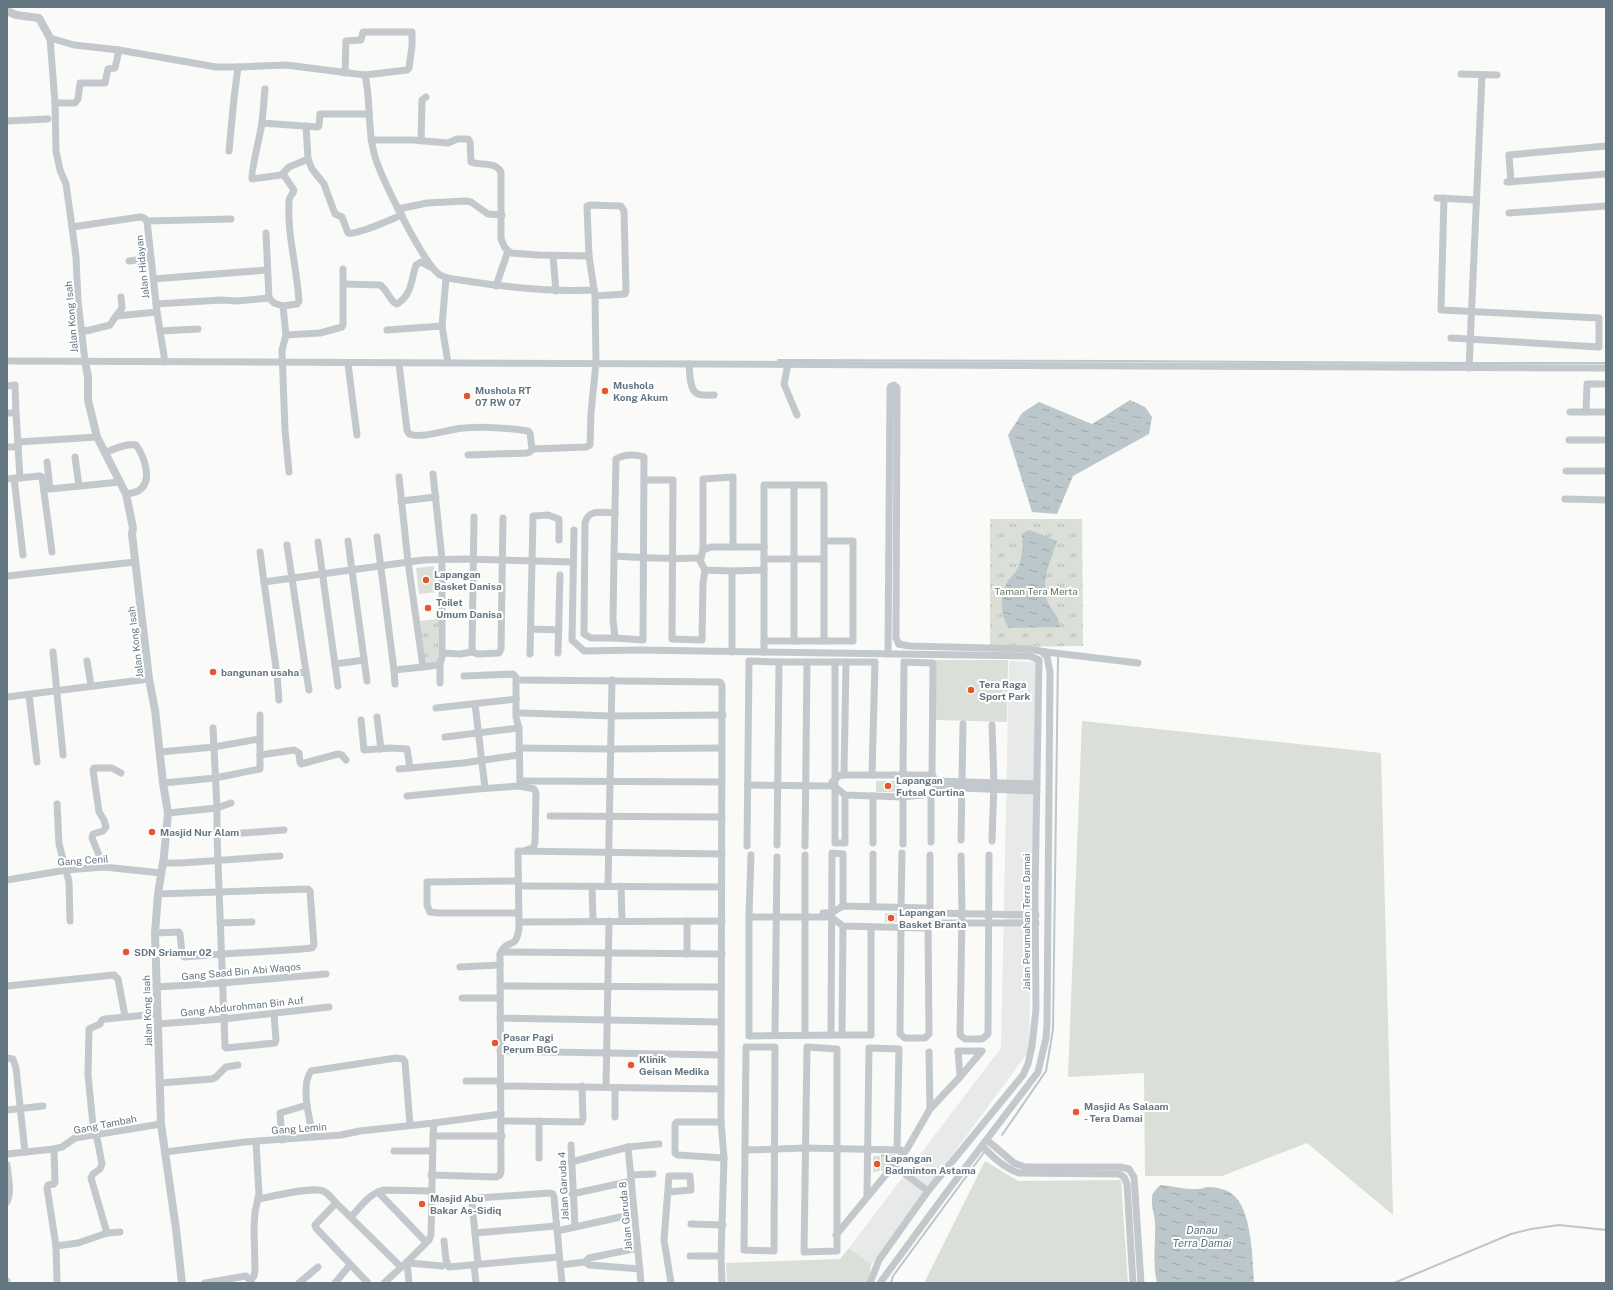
<svg xmlns="http://www.w3.org/2000/svg" width="1613" height="1290" viewBox="0 0 1613 1290" font-family="'Public Sans',sans-serif">
	<defs>
		<pattern id="park-tufts" width="24" height="20" patternUnits="userSpaceOnUse"><rect width="24" height="20" fill="#dadfd7"/><path d="M3 7l-1-3M5 7V3M7 7l1-3M15 17l-1-3M17 17v-4M19 17l1-3" fill="none" stroke="#b4b9b4"/></pattern>
		<pattern id="water-ripples" width="26" height="14" patternUnits="userSpaceOnUse"><rect width="26" height="14" fill="#bbc7cb"/><path d="M2 4q2-2 4 0t4 0M15 11q2-2 4 0t4 0" fill="none" stroke="#9ca6aa"/></pattern>
	</defs>
	<rect width="100%" height="100%" fill="#fafaf8"/>
	<path fill="#e8e9e9" d="M1009 661 1036 662 1029 1051 871 1265 849 1248 1001 1048Z"/>
	<g fill="#dadfd7">
		<path d="M434 566 437 592 419 594 416 568Z"/>
		<path d="M936 660H1008L1007 722 935 720Z"/>
		<path d="M1082 721 1381 753 1393 1215 1307 1143 1222 1176H1145L1144 1073 1068 1077Z"/>
		<rect x="876" y="781" width="23" height="11"/>
		<rect x="885" y="913" width="12" height="9"/>
		<path d="M873 1156H880V1171L873 1172Z"/>
		<path d="M985 1161 1018 1181 1121 1180 1128 1283H924Z"/>
		<path d="M849 1248 871 1265 868 1283H727L726 1263 840 1259Z"/>
	</g>
	<g fill="url(#park-tufts)">
		<path d="M990 519H1082L1083 646 990 647Z"/>
		<path d="M439 619 438 662 426 664 420 621Z"/>
		<path d="M881 1154H896L884 1172 881 1171Z"/>
	</g>
	<g fill="url(#water-ripples)">
		<path d="M1130 400 1145 407 1152 417 1149 434 1073 476 1057 514 1032 512 1008 435 1022 413 1039 402 1092 424Z"/>
		<path d="M1029 530 1057 541C1050 562 1039 584 1049 605 1054 613 1059 617 1060 627L1009 628C999 614 1000 595 1008 581 1012 575 1017 572 1019 565 1023 555 1023 545 1022 534Z"/>
		<path d="M1161 1185C1173 1186 1186 1190 1198 1189 1201 1189 1203 1188 1207 1187 1213 1187 1219 1188 1225 1190 1253 1199 1252 1259 1254 1283H1157C1152 1262 1156 1242 1155 1221 1154 1213 1151 1206 1152 1197 1153 1192 1157 1188 1161 1185Z"/>
	</g>
	<g fill="none" stroke-linecap="round" stroke-linejoin="round">
		<g stroke="#bbc7cb" stroke-width="2">
			<path d="M778 360C1008 360 1237 362 1467 363"/>
			<path d="M1471 363H1606"/>
			<path d="M1002 1135 1046 1071 1053 1029 1058 658"/>
			<path d="M891 1283 893 1276 985 1151"/>
			<path d="M1394 1283 1511 1234 1531 1229 1559 1225 1606 1230"/>
		</g>
		<g stroke="#c3c8cc" stroke-width="7">
			<path d="M345 73 346 41 361 40 363 32H412V46L409 68 407 70 365 75"/>
			<path d="M1461 74 1497 75"/>
			<path d="M265 89 262 123 317 127 319 126 320 114H369"/>
			<path d="M55 103H75L78 99 80 83H105L108 69 115 68 119 50"/>
			<path d="M7 121 48 119"/>
			<path d="M262 123C261 131 250 175 252 179L281 175 289 167 308 159"/>
			<path d="M306 126 308 159 312 169 324 184 335 214 342 217 348 233C358 235 391 219 402 215"/>
			<path d="M371 140H413L448 143 457 139H468L470 142 471 162C481 166 495 161 501 172V239L505 248 511 253 538 255 589 256"/>
			<path d="M421 141 422 100 426 97"/>
			<path d="M229 151 234 98 238 67"/>
			<path d="M283 174 294 190C293 195 289 196 289 201 287 234 297 268 299 301L297 304 283 306 286 335 282 350 285 430 289 472"/>
			<path d="M1507 182 1606 174"/>
			<path d="M1511 182 1509 155 1606 146"/>
			<path d="M1437 198 1476 200"/>
			<path d="M1444 198 1441 310 1599 318V347L1451 338"/>
			<path d="M398 209 427 203 466 201 471 202 488 214 502 215"/>
			<path d="M1509 213 1606 206"/>
			<path d="M147 221 231 219"/>
			<path d="M72 227 140 217 144 218 147 221 157 312 165 362"/>
			<path d="M266 233 269 298 274 303 283 306"/>
			<path d="M553 256 556 291"/>
			<path d="M129 261 151 258"/>
			<path d="M446 278 442 326 448 363"/>
			<path d="M153 279 267 270"/>
			<path d="M344 284 380 285C388 290 389 301 397 304 412 295 411 280 416 265L421 262 431 267"/>
			<path d="M496 286 508 251"/>
			<path d="M121 297 122 308 116 316 157 312"/>
			<path d="M156 304 221 300 237 301 269 298"/>
			<path d="M81 329 86 331 110 325 116 316"/>
			<path d="M387 330 442 326"/>
			<path d="M160 331 198 329"/>
			<path d="M286 335 320 333 342 327 343 325V269"/>
			<path d="M7 361 1606 368"/>
			<path d="M85 361 78 301 76 257 72 227 66 184 60 170 56 151 55 103 50 38 74 45 119 50 216 67H238L286 65 365 75C371 100 367 127 374 153 379 174 424 265 440 275 449 280 462 280 473 282 513 288 553 292 594 290"/>
			<path d="M348 364 357 435"/>
			<path d="M399 364 407 430 409 434C424 439 448 429 464 428 485 426 507 428 528 431L530 433 532 449"/>
			<path d="M689 364C690 372 689 391 698 394 703 396 709 395 714 395"/>
			<path d="M788 364 784 384 797 415"/>
			<path d="M1469 368 1482 75"/>
			<path d="M7 386 15 385 16 413"/>
			<path d="M1570 412H1606"/>
			<path d="M1586 412 1587 384H1606"/>
			<path d="M7 413H16L20 478"/>
			<path d="M1569 440H1606"/>
			<path d="M18 442 97 437"/>
			<path d="M7 447H18"/>
			<path d="M106 452C115 449 126 443 136 445 144 456 154 482 138 491 135 493 130 493 126 494"/>
			<path d="M468 455 527 453 530 452 532 449 586 447 590 445 591 413 596 363 595 296 589 256 587 206 590 205 621 206 624 211 626 292 625 294 595 296"/>
			<path d="M75 457 79 486"/>
			<path d="M47 462 50 489 120 482"/>
			<path d="M1566 471H1606"/>
			<path d="M14 478 23 555"/>
			<path d="M7 479 40 476 42 477 52 552"/>
			<path d="M645 480H673L672 639 702 640 703 583 705 570"/>
			<path d="M794 485V641"/>
			<path d="M1565 499 1606 500"/>
			<path d="M401 501 436 497"/>
			<path d="M574 530 572 640 584 651 638 650 1030 656 1039 660 1035 895 1036 1009 1032 1046 1028 1064 1023 1075 928 1191 879 1260 870 1283"/>
			<path d="M377 537 394 670 423 667 408 562 399 477"/>
			<path d="M348 541 367 681"/>
			<path d="M318 542 338 686"/>
			<path d="M287 545 306 672 277 675 264 582 423 560 465 559 573 562"/>
			<path d="M703 550V479L733 477V547"/>
			<path d="M260 552 264 582"/>
			<path d="M614 556 613 620 615 638 643 640 644 457C634 454 625 454 616 459L614 556C643 558 672 559 701 558"/>
			<path d="M764 559H824"/>
			<path d="M732 571 705 570 700 561 703 550 711 547H764"/>
			<path d="M7 576 135 562"/>
			<path d="M531 629 559 630"/>
			<path d="M615 638H591L584 634 585 523C589 508 602 513 615 513"/>
			<path d="M764 641H853V541H824"/>
			<path d="M53 652 63 755"/>
			<path d="M472 652 478 654 499 653 501 649 503 518"/>
			<path d="M732 652V571L764 570"/>
			<path d="M764 652V485H824V641"/>
			<path d="M442 653 460 654 472 652 474 517"/>
			<path d="M558 653 560 575"/>
			<path d="M530 654 533 516 548 515 559 519V540"/>
			<path d="M888 654 890 388 891 386 894 385 897 388 896 638 899 644"/>
			<path d="M1044 654 1046 652 1138 663"/>
			<path d="M87 661 91 686"/>
			<path d="M335 664 364 660"/>
			<path d="M423 667 439 665 442 658V559L433 474"/>
			<path d="M394 670 395 684"/>
			<path d="M306 672 309 690"/>
			<path d="M277 675 279 700"/>
			<path d="M464 676 513 674 516 677V717L519 728 520 786 534 789 536 793 535 843 533 848 526 850"/>
			<path d="M522 680 720 682 722 685 721 1122 724 1158 721 1256 722 1283"/>
			<path d="M440 683V663"/>
			<path d="M29 695 37 762"/>
			<path d="M7 697 149 679"/>
			<path d="M475 704 485 788"/>
			<path d="M436 708 516 699"/>
			<path d="M522 713 612 716 723 715"/>
			<path d="M377 717 381 749"/>
			<path d="M361 720 364 750 390 748 407 749 410 768"/>
			<path d="M213 728 217 808V835L225 1047 226 1048 275 1043 276 1040 274 1014"/>
			<path d="M445 737 519 728"/>
			<path d="M519 748 611 749 722 748"/>
			<path d="M160 752 214 747 259 739"/>
			<path d="M260 755 294 750 299 753 300 762 301 764 338 754 342 755 346 760"/>
			<path d="M399 769 463 763 519 755"/>
			<path d="M844 775 846 662"/>
			<path d="M903 775 904 662 933 663 932 775"/>
			<path d="M525 781 722 782"/>
			<path d="M832 782 840 775H932L936 781 1037 784"/>
			<path d="M163 783 215 778 260 769V715"/>
			<path d="M748 785 834 786 845 795 903 797 931 794 936 787 1037 791"/>
			<path d="M931 794V842"/>
			<path d="M845 795V843H835V662H875L872 775"/>
			<path d="M407 796 477 789 520 786"/>
			<path d="M903 797V844"/>
			<path d="M57 804 59 844 69 882 70 921"/>
			<path d="M168 813 217 808 231 803"/>
			<path d="M550 816 722 817"/>
			<path d="M217 835 284 830"/>
			<path d="M961 840 963 724"/>
			<path d="M992 841 994 783 992 725"/>
			<path d="M873 843V796"/>
			<path d="M777 845 779 662H807"/>
			<path d="M747 846 749 661 779 662"/>
			<path d="M805 846 807 662H835"/>
			<path d="M873 854V907"/>
			<path d="M751 855 749 914V1036L842 1035"/>
			<path d="M961 856 962 914 960 1035 965 1039H982L988 1034 989 855"/>
			<path d="M163 863H181L280 856"/>
			<path d="M104 867 92 838 93 834 103 831 106 827 104 820 99 812 93 770 94 768H112L121 773"/>
			<path d="M7 880 66 870 104 867 161 873"/>
			<path d="M518 881 427 882V905L430 912 439 913H519"/>
			<path d="M522 886 721 887"/>
			<path d="M592 886 593 921"/>
			<path d="M608 886 612 680"/>
			<path d="M621 886 622 921"/>
			<path d="M901 907 902 853"/>
			<path d="M930 910V855"/>
			<path d="M823 913H831L843 906 926 908 932 913 1036 915"/>
			<path d="M749 917H831L843 926 923 928 932 923H1036"/>
			<path d="M687 921V954"/>
			<path d="M523 922 722 921"/>
			<path d="M220 923 252 922"/>
			<path d="M843 926 842 1035H871V927"/>
			<path d="M901 927 900 1034 905 1038H925L929 1034 928 925"/>
			<path d="M155 933 179 932 180 934 182 953 184 957C227 953 269 952 312 948L314 945 310 891 308 889 158 894"/>
			<path d="M500 954C507 937 516 952 519 928L518 851 722 854"/>
			<path d="M460 967 500 965"/>
			<path d="M7 986 114 975 118 979 125 1016"/>
			<path d="M500 986 721 987"/>
			<path d="M156 987 222 983 326 974"/>
			<path d="M462 998H500"/>
			<path d="M500 1018 721 1022"/>
			<path d="M158 1024 223 1019 329 1007"/>
			<path d="M775 1035 777 857"/>
			<path d="M805 1035V855"/>
			<path d="M831 1035 832 853 843 854V906"/>
			<path d="M746 1047H775L774 1251 744 1250Z"/>
			<path d="M807 1047 837 1049V1251L804 1252Z"/>
			<path d="M500 1051 721 1055"/>
			<path d="M929 1052 930 1109"/>
			<path d="M7 1058 13 1059 16 1068 25 1152"/>
			<path d="M466 1081H500"/>
			<path d="M160 1083 212 1079 216 1077 226 1067 238 1065"/>
			<path d="M500 1086 721 1089"/>
			<path d="M606 1087 609 921"/>
			<path d="M615 1088V1117"/>
			<path d="M7 1110 43 1106"/>
			<path d="M501 1121 582 1122 583 1119 582 1086"/>
			<path d="M721 1122H677L675 1124V1153L678 1155 724 1158"/>
			<path d="M433 1136 434 1123 501 1114"/>
			<path d="M313 1137C310 1120 300 1086 311 1071L396 1058 403 1059 405 1062 410 1125"/>
			<path d="M282 1140 280 1113 307 1105"/>
			<path d="M987 1140 1014 1163 1025 1167H1120L1129 1169 1134 1177 1141 1283"/>
			<path d="M571 1145 575 1227"/>
			<path d="M982 1146C993 1157 1004 1168 1019 1173L1119 1174 1124 1177 1127 1184 1133 1283"/>
			<path d="M628 1147 641 1283"/>
			<path d="M54 1149 55 1182 54 1184 48 1185 47 1188 56 1246 57 1283"/>
			<path d="M745 1150 806 1148 901 1150"/>
			<path d="M394 1151H432"/>
			<path d="M165 1152 245 1142 341 1135 360 1131 434 1123"/>
			<path d="M7 1154 54 1149 62 1147 75 1138 161 1124"/>
			<path d="M539 1158V1121"/>
			<path d="M571 1162 628 1147 659 1144"/>
			<path d="M7 1165C8 1177 12 1192 7 1202"/>
			<path d="M893 1165 928 1191"/>
			<path d="M431 1175 496 1177 500 1175 501 1171 500 954 502 952 722 954"/>
			<path d="M631 1175 653 1174"/>
			<path d="M378 1192 426 1242"/>
			<path d="M668 1192 691 1190 690 1176H669L664 1240 671 1283"/>
			<path d="M572 1194 631 1181"/>
			<path d="M867 1195 869 1048 899 1049 897 1150"/>
			<path d="M258 1199C271 1197 315 1185 325 1192 329 1194 333 1200 336 1203"/>
			<path d="M351 1217C361 1206 369 1194 383 1190L431 1191"/>
			<path d="M691 1224 723 1225"/>
			<path d="M557 1231 634 1214"/>
			<path d="M120 1232 107 1233 91 1178 93 1174 100 1169 102 1164 97 1138 94 1135 88 1075 89 1029 100 1024 102 1020 105 1019 157 1014"/>
			<path d="M475 1233 556 1226"/>
			<path d="M836 1235 907 1149 930 1109 960 1077 982 1051H958L960 1077"/>
			<path d="M444 1241 446 1260 449 1267 559 1257"/>
			<path d="M56 1246 78 1243 107 1233"/>
			<path d="M690 1256H721"/>
			<path d="M407 1262 409 1283"/>
			<path d="M585 1262 589 1265 640 1269"/>
			<path d="M409 1263 442 1266"/>
			<path d="M478 1264 472 1203 478 1198 550 1193 553 1194 554 1197 562 1283"/>
			<path d="M474 1265 476 1283"/>
			<path d="M560 1265 585 1262 589 1258 638 1248"/>
			<path d="M250 1280 254 1276 255 1270 254 1229 255 1212 259 1194 256 1142"/>
			<path d="M7 1281V1283"/>
			<path d="M205 1283 246 1276 252 1283"/>
			<path d="M299 1283 318 1267"/>
			<path d="M335 1283 350 1265"/>
			<path d="M368 1283 316 1228 315 1225 336 1203 401 1267"/>
			<path d="M384 1283 407 1262 429 1240 431 1235 433 1136H502"/>
			<path d="M880 1283 949 1189 1038 1072 1046 1038 1047 1024 1050 672 1046 652 1029 649 909 646 899 644"/>
		</g>
		<g stroke="#c3c8cc" stroke-width="8">
			<path d="M7 11 16 15 39 18 50 38"/>
			<path d="M85 361 88 377V400L97 437 126 494 133 528 132 534 149 679 155 710 163 783 168 813 164 856 158 894 155 933 161 1124 176 1229 182 1283"/>
		</g>
	</g>
	<g fill="#e4572e" stroke="#fff" stroke-width="1.5">
		<circle cx="605" cy="391" r="4"/>
		<circle cx="467" cy="396" r="4"/>
		<circle cx="426" cy="580" r="4"/>
		<circle cx="428" cy="608" r="4"/>
		<circle cx="213" cy="672" r="4"/>
		<circle cx="971" cy="690" r="4"/>
		<circle cx="888" cy="786" r="4"/>
		<circle cx="152" cy="832" r="4"/>
		<circle cx="891" cy="918" r="4"/>
		<circle cx="126" cy="952" r="4"/>
		<circle cx="495" cy="1043" r="4"/>
		<circle cx="631" cy="1065" r="4"/>
		<circle cx="1076" cy="1112" r="4"/>
		<circle cx="877" cy="1164" r="4"/>
		<circle cx="422" cy="1204" r="4"/>
	</g>
	<g text-anchor="middle" stroke-width="4" stroke-linejoin="round" paint-order="stroke">
		<g font-size="10" fill="#657683" stroke="#fff">
			<text transform="translate(142 267) rotate(-96)" y="4">Jalan Hidayan</text>
			<text transform="translate(71 317) rotate(-95)" y="4">Jalan Kong Isah</text>
			<text transform="translate(135 642) rotate(-97)" y="4">Jalan Kong Isah</text>
			<text transform="translate(83 860) rotate(-4)" y="4">Gang Cenil</text>
			<text transform="translate(1026 922) rotate(-90)" y="4">Jalan Perumahan Terra Damai</text>
			<text transform="translate(241 971) rotate(-5)" y="4">Gang Saad Bin Abi Waqos</text>
			<text transform="translate(242 1006) rotate(-6)" y="4">Gang Abdurohman Bin Auf</text>
			<text transform="translate(147 1011) rotate(-92)" y="4">Jalan Kong Isah</text>
			<text transform="translate(105 1124) rotate(-11)" y="4">Gang Tambah</text>
			<text transform="translate(299 1128) rotate(-4)" y="4">Gang Lemin</text>
			<text transform="translate(563 1186) rotate(-93)" y="4">Jalan Garuda 4</text>
			<text transform="translate(625 1216) rotate(-95)" y="4">Jalan Garuda 8</text>
		</g>
		<g font-size="10" font-weight="bold" fill="#657683" stroke="#fff" text-anchor="start">
			<text x="613" y="389">Mushola<tspan x="613" dy="12">Kong Akum</tspan></text>
			<text x="475" y="394">Mushola RT<tspan x="475" dy="12">07 RW 07</tspan></text>
			<text x="434" y="578">Lapangan<tspan x="434" dy="12">Basket Danisa</tspan></text>
			<text x="436" y="606">Toilet<tspan x="436" dy="12">Umum Danisa</tspan></text>
			<text x="221" y="676">bangunan usaha</text>
			<text x="979" y="688">Tera Raga<tspan x="979" dy="12">Sport Park</tspan></text>
			<text x="896" y="784">Lapangan<tspan x="896" dy="12">Futsal Curtina</tspan></text>
			<text x="160" y="836">Masjid Nur Alam</text>
			<text x="899" y="916">Lapangan<tspan x="899" dy="12">Basket Branta</tspan></text>
			<text x="134" y="956">SDN Sriamur 02</text>
			<text x="503" y="1041">Pasar Pagi<tspan x="503" dy="12">Perum BGC</tspan></text>
			<text x="639" y="1063">Klinik<tspan x="639" dy="12">Geisan Medika</tspan></text>
			<text x="1084" y="1110">Masjid As Salaam<tspan x="1084" dy="12">- Tera Damai</tspan></text>
			<text x="885" y="1162">Lapangan<tspan x="885" dy="12">Badminton Astama</tspan></text>
			<text x="430" y="1202">Masjid Abu<tspan x="430" dy="12">Bakar As-Sidiq</tspan></text>
		</g>
		<g font-size="10" fill="#687a64" stroke="#fff">
			<text x="1036" y="595">Taman Tera Merta</text>
		</g>
		<g font-size="11" font-style="italic" fill="#60757c" stroke="#fff">
			<text x="1202" y="1234">Danau<tspan x="1202" dy="13">Terra Damai</tspan></text>
		</g>
	</g>
	<rect width="1613" height="1290" fill="none" stroke="#657683" stroke-width="16"/>
</svg>
